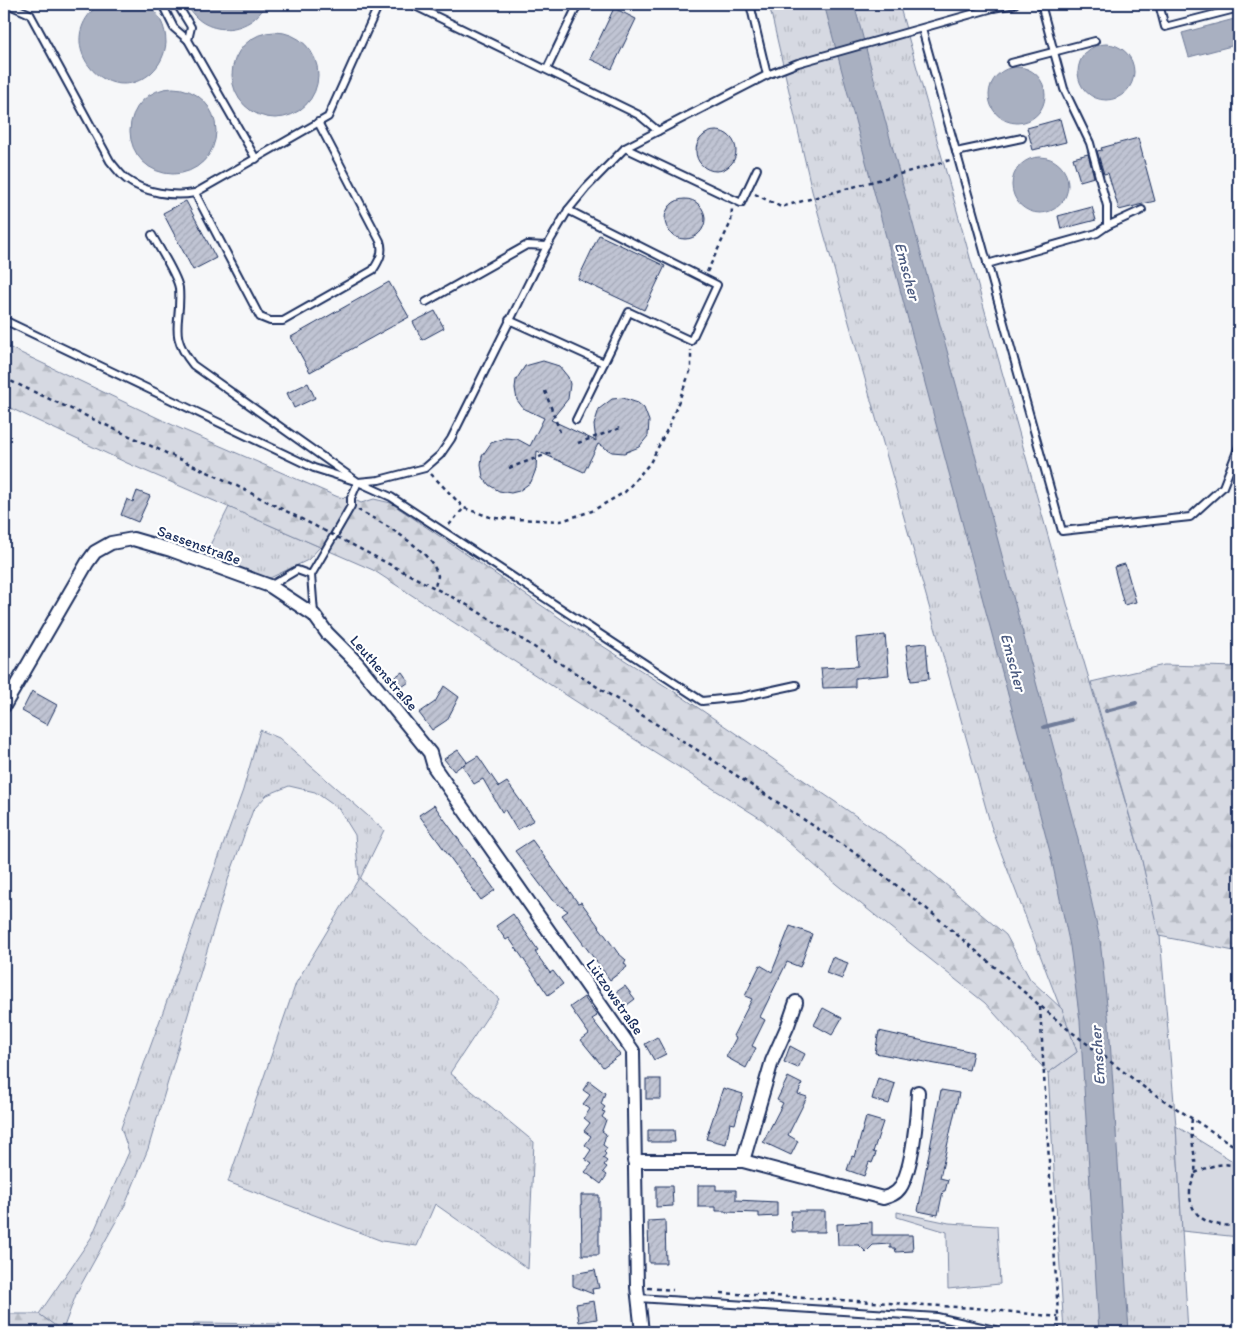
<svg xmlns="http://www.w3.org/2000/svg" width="1243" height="1336" viewBox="0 0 1243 1336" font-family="Itim,sans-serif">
	<defs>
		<pattern id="grass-tufts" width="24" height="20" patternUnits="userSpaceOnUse" patternTransform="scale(1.25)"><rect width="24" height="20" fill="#d6d9e2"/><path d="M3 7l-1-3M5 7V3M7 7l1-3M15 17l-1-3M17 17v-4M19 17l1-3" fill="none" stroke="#b7bbc4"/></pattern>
		<pattern id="forest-firs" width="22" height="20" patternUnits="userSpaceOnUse" patternTransform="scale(1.25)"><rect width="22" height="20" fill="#d6d9e2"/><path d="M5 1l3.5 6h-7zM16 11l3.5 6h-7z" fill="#b7bbc4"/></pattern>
		<pattern id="building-hatch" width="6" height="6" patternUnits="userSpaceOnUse" patternTransform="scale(1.25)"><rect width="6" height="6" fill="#c0c4d3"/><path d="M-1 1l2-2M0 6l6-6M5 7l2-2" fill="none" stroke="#a4a9b8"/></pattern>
	</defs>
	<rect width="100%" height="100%" fill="#f6f7f9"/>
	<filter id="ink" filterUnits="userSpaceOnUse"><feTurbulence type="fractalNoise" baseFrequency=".02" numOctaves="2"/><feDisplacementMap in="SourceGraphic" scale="10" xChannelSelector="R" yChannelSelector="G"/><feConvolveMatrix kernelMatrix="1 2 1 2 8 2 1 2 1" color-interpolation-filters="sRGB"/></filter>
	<g filter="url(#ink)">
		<g fill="url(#grass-tufts)" stroke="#7884a0">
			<path d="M769 4H899L1069 611 1140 852 1160 936 1176 1126 1188 1332H1064L1048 1073 1077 1052 991 826 812 191Z"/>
			<path d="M229 507 320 547 308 560 270 578 253 576 204 557Z"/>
			<path d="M260 730 279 738 384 830 360 879 499 999 450 1073 534 1142 528 1269 435 1204 417 1246 382 1241 228 1182 296 983 359 878 355 835 339 809 315 792 289 786 267 795 253 810 228 880 148 1149 125 1205 77 1292 62 1332 39 1314 91 1238 129 1152 121 1128 243 790Z"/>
		</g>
		<g fill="url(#forest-firs)" stroke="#7884a0">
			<path d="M4 345 179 428 338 497 351 498 361 503 374 499 391 503 576 629 681 696 901 847 1006 935 1030 979 1062 1009 1077 1052 1048 1073 985 1003 836 884 763 820 631 737 373 570 127 463 4 405Z"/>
			<path d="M1164 665 1239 667V952L1159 936 1140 852 1091 682Z"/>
			<path d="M4 1314H39L64 1332H4Z"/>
		</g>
		<g fill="#d6d9e2" stroke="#7884a0">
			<path d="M1176 1126 1239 1165V1237L1182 1231Z"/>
			<path d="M897 1212 949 1223 997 1226 1000 1284 948 1289 947 1232 897 1217Z"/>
			<path d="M194 1323 280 1324V1332H193Z"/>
		</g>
		<g fill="#a9b0c1" stroke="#707c99">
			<path d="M100 4H145C159 12 166 27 166 43 165 54 160 65 151 73 106 111 49 41 100 4Z"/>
			<path d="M187 4H266C250 36 202 38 187 4Z"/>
			<path d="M824 4H854L1077 835 1100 940 1109 1024 1129 1332H1099L1080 1021 1070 946 1050 852Z"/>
			<path d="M1238 18 1239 44 1189 57 1182 33Z"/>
			<circle cx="275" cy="75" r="43"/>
			<circle cx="1106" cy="72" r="28"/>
			<circle cx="1017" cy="95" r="28"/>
			<circle cx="173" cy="131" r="43"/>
			<circle cx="1040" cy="185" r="28"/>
		</g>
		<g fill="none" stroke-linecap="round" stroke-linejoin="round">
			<g stroke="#707c99" stroke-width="4">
				<path d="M1106 711 1136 703"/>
				<path d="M1044 727 1071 720"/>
			</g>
		</g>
		<g fill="url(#building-hatch)" stroke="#1b2f5e">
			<path d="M614 8 636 19 612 69 590 59Z"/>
			<path d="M1060 119 1066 142 1033 150 1027 128Z"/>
			<circle cx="716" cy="151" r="20"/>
			<path d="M1138 138 1155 201 1119 210 1108 173 1104 174 1097 151 1102 150 1101 148Z"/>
			<path d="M1088 154 1094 177 1080 181 1073 158Z"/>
			<circle cx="685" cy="219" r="20"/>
			<path d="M186 201 216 258 193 270 163 213Z"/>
			<path d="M1092 207 1096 220 1061 229 1058 216Z"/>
			<path d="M599 235 665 266 644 310 578 279Z"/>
			<path d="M389 282 409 317 310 372 291 337Z"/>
			<path d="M435 311 444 328 422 340 413 322Z"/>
			<path d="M543 361 559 366 568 377 570 384 568 399 551 420 596 441 594 425 599 409 612 399 623 398 638 403 644 408 649 421 648 436 639 447 624 453 612 452 598 444 584 472 537 451 536 469 531 482 519 491 511 493 499 491 489 485 483 477 481 465 482 456 491 443 505 438 517 439 530 446 544 418 523 408 517 400 515 388 516 380 525 366Z"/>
			<path d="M308 383 315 398 294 408 287 393Z"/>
			<path d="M137 491 150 496 138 522 121 515 127 499 133 502Z"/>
			<path d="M1125 564 1136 602 1124 605 1114 567Z"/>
			<path d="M885 635 889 675 855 678V687L823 688 821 668 858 666 856 638Z"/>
			<path d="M926 643 929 679 911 681 906 645Z"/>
			<path d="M402 672 409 682 395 692 388 682Z"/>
			<path d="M444 686 459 697 447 720 432 730 419 713 435 702Z"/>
			<path d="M32 691 57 705 47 725 22 711Z"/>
			<path d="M458 750 467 762 463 765 478 756 499 787 507 782 534 820 517 830 505 810 502 812 483 779 474 784 462 765 454 771 444 759Z"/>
			<path d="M434 805 495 890 481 900 419 815Z"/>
			<path d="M532 840 578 903 581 902 618 953 626 960 624 963 627 967 610 980 562 915 568 911 552 900 515 851Z"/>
			<path d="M513 914 538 950 535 952 550 973 553 971 563 984 548 995 509 938 506 940 496 926Z"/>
			<path d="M790 926 812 934 800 967 787 962 760 1017 765 1020 752 1046 756 1048 746 1068 726 1057 736 1038 733 1036 752 999 745 996 760 965 772 972Z"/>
			<path d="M832 957 848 963 842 979 826 973Z"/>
			<path d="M625 986 635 999 623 1008 612 995Z"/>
			<path d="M584 997 597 1016 592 1019 620 1055 603 1067 581 1040 589 1034 570 1007Z"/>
			<path d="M823 1008 842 1018 832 1035 814 1025Z"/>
			<path d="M879 1031 973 1052 969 1070 875 1053Z"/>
			<path d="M657 1037 666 1054 654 1060 645 1044Z"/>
			<path d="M790 1046 805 1054 798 1068 784 1062Z"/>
			<path d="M788 1077 802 1084 798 1094 807 1097 788 1135 798 1141 791 1155 763 1142 783 1103 777 1100Z"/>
			<path d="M878 1078 895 1084 889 1104 872 1099Z"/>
			<rect x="646" y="1079" width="15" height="20"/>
			<path d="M589 1081 605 1093 601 1104 605 1107 602 1111 605 1112 602 1117 606 1120 602 1131 606 1134 603 1145 607 1148 604 1152 606 1154 603 1158 607 1161 604 1165 607 1167 603 1172 607 1175 601 1184 585 1172 592 1164 585 1159 591 1150 585 1145 591 1136 584 1131 590 1123 584 1118 590 1109 583 1104 590 1095 583 1090Z"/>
			<path d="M723 1088 743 1094 735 1124 730 1123 726 1144 706 1139Z"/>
			<path d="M941 1090 959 1093 940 1178 948 1180 945 1191H943L938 1215 918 1211Z"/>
			<path d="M866 1117 883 1122 873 1152 876 1153 872 1163 869 1162 864 1176 847 1170 852 1156 855 1157Z"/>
			<path d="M648 1130H674L675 1142H648Z"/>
			<path d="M698 1185H716V1190H736V1200L777 1202V1216L759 1217V1213L726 1212V1211H716V1207H698Z"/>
			<path d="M656 1186H672L673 1206 656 1207Z"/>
			<path d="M581 1195H599V1255H582Z"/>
			<path d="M791 1211H825V1232H792Z"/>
			<path d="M665 1220 666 1263H649L648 1221Z"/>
			<path d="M872 1222V1235H912L913 1251 896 1252 895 1248H890V1244L873 1245 866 1252 859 1245H838L837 1224Z"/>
			<path d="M595 1270 599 1288 592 1289 593 1294 573 1286V1274Z"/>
			<path d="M594 1301 597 1319 579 1322 576 1304Z"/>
		</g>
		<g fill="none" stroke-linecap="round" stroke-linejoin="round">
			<g stroke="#1b2f5e" stroke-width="10">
				<g id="lane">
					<path d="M7 4 30 14 110 161C115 167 120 174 126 179 145 193 173 197 195 193L328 117 379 4"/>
					<path d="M162 4 174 28 188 40"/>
					<path d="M177 4 191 27 188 40 256 159"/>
					<path d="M411 4 639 115 658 131"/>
					<path d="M750 4 767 75"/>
					<path d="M1159 4 1165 27 1239 8"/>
					<path d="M993 8 1015 4"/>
					<path d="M922 29 1062 531 1190 517 1223 487 1239 446"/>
					<path d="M1011 63 1095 41"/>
					<path d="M547 69 578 4"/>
					<path d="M625 148 741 203 757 169"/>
					<path d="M956 152 1022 138"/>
					<path d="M195 193 260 317 270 321H283L373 270C379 261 384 252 380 241L318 122"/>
					<path d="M568 210 717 285 691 341 629 312 576 420"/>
					<path d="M1107 226 1142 210"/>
					<path d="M152 235C159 248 177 275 179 288 182 324 167 332 193 365L358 482 391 497 702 701 741 697 796 685"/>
					<path d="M987 264 1097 233 1107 226V206L1090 143 1064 89 1041 4"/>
					<path d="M426 302 527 245 547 246"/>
					<path d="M4 320 314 468 358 482 379 480 425 468 440 455 451 439 547 246 568 210 586 188 625 148 767 75 798 63 993 8 992 4"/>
					<path d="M509 320 604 363"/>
					<path d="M311 575 351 506V498L358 482"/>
					<path d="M270 586 297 570 311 575 314 613"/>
					<path d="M638 1298 937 1317 999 1331"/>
				</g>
			</g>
			<g stroke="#1b2f5e" stroke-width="16">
				<g id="street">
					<path d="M4 706 87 563 95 552 111 543 133 539 171 550 270 586 314 615 327 633 357 663 430 753 434 767 633 1051 637 1287 642 1332"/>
					<path d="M634 1161H743L883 1198C890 1196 896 1194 900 1188 913 1168 917 1116 918 1092"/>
					<path d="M743 1161 772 1061 788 1025 796 1002"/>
				</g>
			</g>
			<g stroke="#1b2f5e" stroke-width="2.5" stroke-dasharray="4 4" stroke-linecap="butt">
				<path d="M755 194 781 207 950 160"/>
				<path d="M707 272 731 222 732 208"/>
				<path d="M4 378 229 482 323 530"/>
				<path d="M545 391 560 432"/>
				<path d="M578 443 623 427"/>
				<path d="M509 468 553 452"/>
				<path d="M431 474 464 508 493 518 561 521 592 511 625 492 650 463 670 424 691 369V350"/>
				<path d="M358 510C381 522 432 550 438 576L435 586"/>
				<path d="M449 525 464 508"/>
				<path d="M345 541 469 606 702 753 852 851 927 909 1065 1027 1145 1088 1239 1149"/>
				<path d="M1040 1007 1059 1332"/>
				<path d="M1192 1119C1189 1138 1197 1156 1195 1173 1194 1180 1190 1185 1190 1192 1189 1220 1215 1228 1239 1225"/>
				<path d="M1195 1173C1210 1166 1222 1161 1239 1167"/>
				<path d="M648 1288 673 1290"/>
				<path d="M721 1293 975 1308 1058 1317"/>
			</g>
			<use href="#lane" stroke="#fff" stroke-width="6"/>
			<use href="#street" stroke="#fff" stroke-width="12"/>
			<path stroke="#1b2f5e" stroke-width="2.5" stroke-dasharray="4 4" stroke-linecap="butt" d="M323 530 345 541"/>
		</g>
	</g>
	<g text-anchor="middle" stroke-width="4.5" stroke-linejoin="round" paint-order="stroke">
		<g font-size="15" fill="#1b2f5e" stroke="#fff">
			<text transform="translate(199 545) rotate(20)" y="5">Sassenstraße</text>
			<text transform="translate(384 673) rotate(49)" y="5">Leuthenstraße</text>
			<text transform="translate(615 997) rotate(55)" y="5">Lützowstraße</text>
		</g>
		<g font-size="16" font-style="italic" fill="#4d5c81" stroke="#fff">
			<text transform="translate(908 271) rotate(75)" y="6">Emscher</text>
			<text transform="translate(1014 662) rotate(75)" y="6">Emscher</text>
			<text transform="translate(1097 1056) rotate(-94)" y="6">Emscher</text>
		</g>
	</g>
	<rect width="1243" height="1336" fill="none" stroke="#fff" stroke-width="20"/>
	<rect x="10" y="10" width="1223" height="1316" fill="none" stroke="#1b2f5e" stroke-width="2" filter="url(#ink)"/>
</svg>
